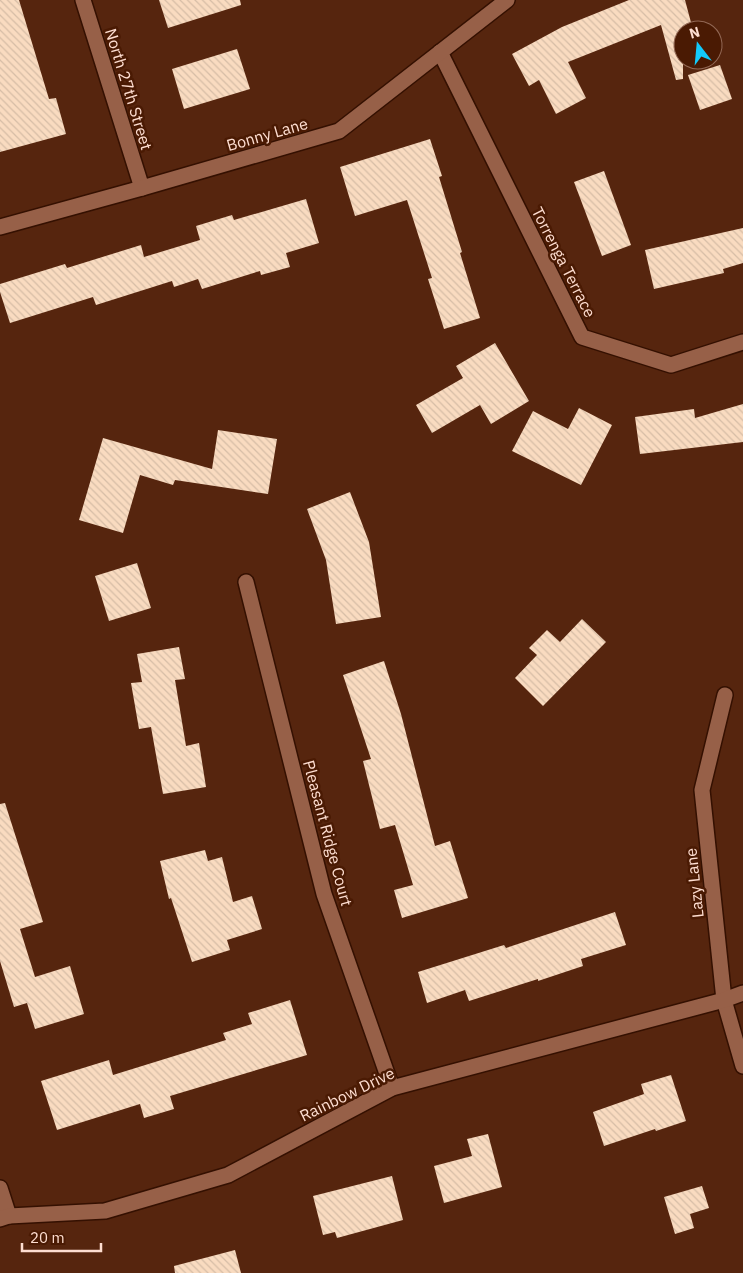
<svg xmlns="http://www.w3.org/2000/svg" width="743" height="1273" viewBox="0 0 743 1273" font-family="'IBM Plex Sans',sans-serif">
	<defs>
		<pattern id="building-back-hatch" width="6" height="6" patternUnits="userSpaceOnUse" patternTransform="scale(1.25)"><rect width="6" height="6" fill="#f9dbc0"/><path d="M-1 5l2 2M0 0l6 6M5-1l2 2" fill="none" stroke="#d6bda6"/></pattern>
	</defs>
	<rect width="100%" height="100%" fill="#56250e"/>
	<g fill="url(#building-back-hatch)">
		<path d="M0 0H19L49 99 56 98 66 134 0 152Z"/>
		<path d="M159 0H240L241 5 168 28Z"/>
		<path d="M629 0H685L693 30H683V79L676 80 661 25 568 62 586 98 556 114 539 80 529 86 512 54 562 27Z"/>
		<path d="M237 49 250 89 184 109 172 69Z"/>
		<path d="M720 65 732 99 700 110 688 75Z"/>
		<path d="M430 139 442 176 439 177 462 252 460 253 480 318 444 329 428 279 432 278 407 200 355 216 340 167Z"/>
		<path d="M604 171 631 245 602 256 574 182Z"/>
		<path d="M306 199 319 243 286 253 290 267 261 275 260 271 202 289 198 279 174 287 172 281 96 305 93 297 10 323 0 292V284L65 264 67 268 141 245 144 257 200 240 196 226 232 215 234 220Z"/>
		<path d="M743 228V263L723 269 724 273 654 289 645 250Z"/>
		<path d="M495 343 529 401 491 424 480 405 432 433 416 405 463 378 456 366Z"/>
		<path d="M743 404V442L640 454 635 417 694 409 695 418Z"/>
		<path d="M579 408 612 425 581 485 512 451 533 411 568 429Z"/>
		<path d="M218 430 277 439 268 494 175 480 173 485 140 475 123 533 79 520 103 438 212 469Z"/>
		<path d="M350 492 369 542 381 617 336 624 326 560 307 509Z"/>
		<path d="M137 563 151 608 109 621 95 576Z"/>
		<path d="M582 619 606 642 543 706 515 678 537 655 529 648 547 630 560 642Z"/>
		<path d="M179 647 185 679 175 680 186 746 199 743 206 787 163 794 151 727 139 729 131 683 142 682 137 654Z"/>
		<path d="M384 661 401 714 435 846 450 841 468 898 402 918 394 890 413 885 395 825 380 829 363 761 371 759 343 675Z"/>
		<path d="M5 803 43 922 20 929 35 977 70 966 84 1014 35 1029 27 1003 14 1007 0 961V804Z"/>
		<path d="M205 850 208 861 222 857 233 902 252 896 262 929 227 940 230 950 192 962 171 898 169 899 160 861Z"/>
		<path d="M615 912 626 945 581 959 583 966 538 981V979L469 1001 465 990 427 1003 418 972 504 945 506 948Z"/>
		<path d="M290 1000 307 1055 170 1096 174 1109 144 1118 140 1104 57 1130 41 1081 109 1060 113 1075 226 1040 223 1033 252 1024 248 1013Z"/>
		<path d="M671 1075 686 1121 656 1131 655 1129 604 1146 593 1112 644 1094 641 1084Z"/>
		<path d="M488 1134 502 1187 444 1203 434 1166 472 1156 467 1139Z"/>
		<path d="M392 1176 403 1220 337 1238 335 1232 323 1235 313 1196Z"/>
		<path d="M702 1186 709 1208 690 1214 694 1228 675 1234 664 1197Z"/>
		<path d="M235 1250 241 1273H175L174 1266Z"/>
	</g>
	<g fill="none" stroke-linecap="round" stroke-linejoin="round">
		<g stroke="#341001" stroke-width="18">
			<g id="street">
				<path d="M83 0 142 188"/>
				<path d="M440 52 582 337 671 365 743 342"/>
				<path d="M0 227 142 188 339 131 507 0"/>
				<path d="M246 582 324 894 392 1088"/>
				<path d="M725 695 702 790 724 1000 743 1066"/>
				<path d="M0 1188 9 1216"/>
				<path d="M0 1219 9 1216 105 1211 228 1175 392 1088 724 1000 743 993"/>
			</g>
		</g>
		<use href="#street" stroke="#976048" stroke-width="15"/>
	</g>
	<g text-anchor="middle" stroke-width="5" stroke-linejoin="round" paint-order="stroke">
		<g font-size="16" fill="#feded1" stroke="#4a1a03">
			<text transform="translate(129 89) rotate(73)" y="6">North 27th Street</text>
			<text transform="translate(267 134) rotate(-16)" y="6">Bonny Lane</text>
			<text transform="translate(564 262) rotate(63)" y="6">Torrenga Terrace</text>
			<text transform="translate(328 833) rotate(75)" y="6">Pleasant Ridge Court</text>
			<text transform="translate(694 883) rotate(-96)" y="6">Lazy Lane</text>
			<text transform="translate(347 1094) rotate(-26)" y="6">Rainbow Drive</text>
		</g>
	</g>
	<g transform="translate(698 45) rotate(344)"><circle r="24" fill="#4a1a03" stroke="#926855"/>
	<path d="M0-4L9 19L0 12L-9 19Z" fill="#12cafb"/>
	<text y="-8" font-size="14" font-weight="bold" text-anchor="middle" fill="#feded1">N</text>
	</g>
	<path d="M22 1243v8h79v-8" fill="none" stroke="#feded1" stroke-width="2.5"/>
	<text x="30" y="1243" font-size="15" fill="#feded1" stroke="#4a1a03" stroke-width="4" paint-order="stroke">20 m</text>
</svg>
